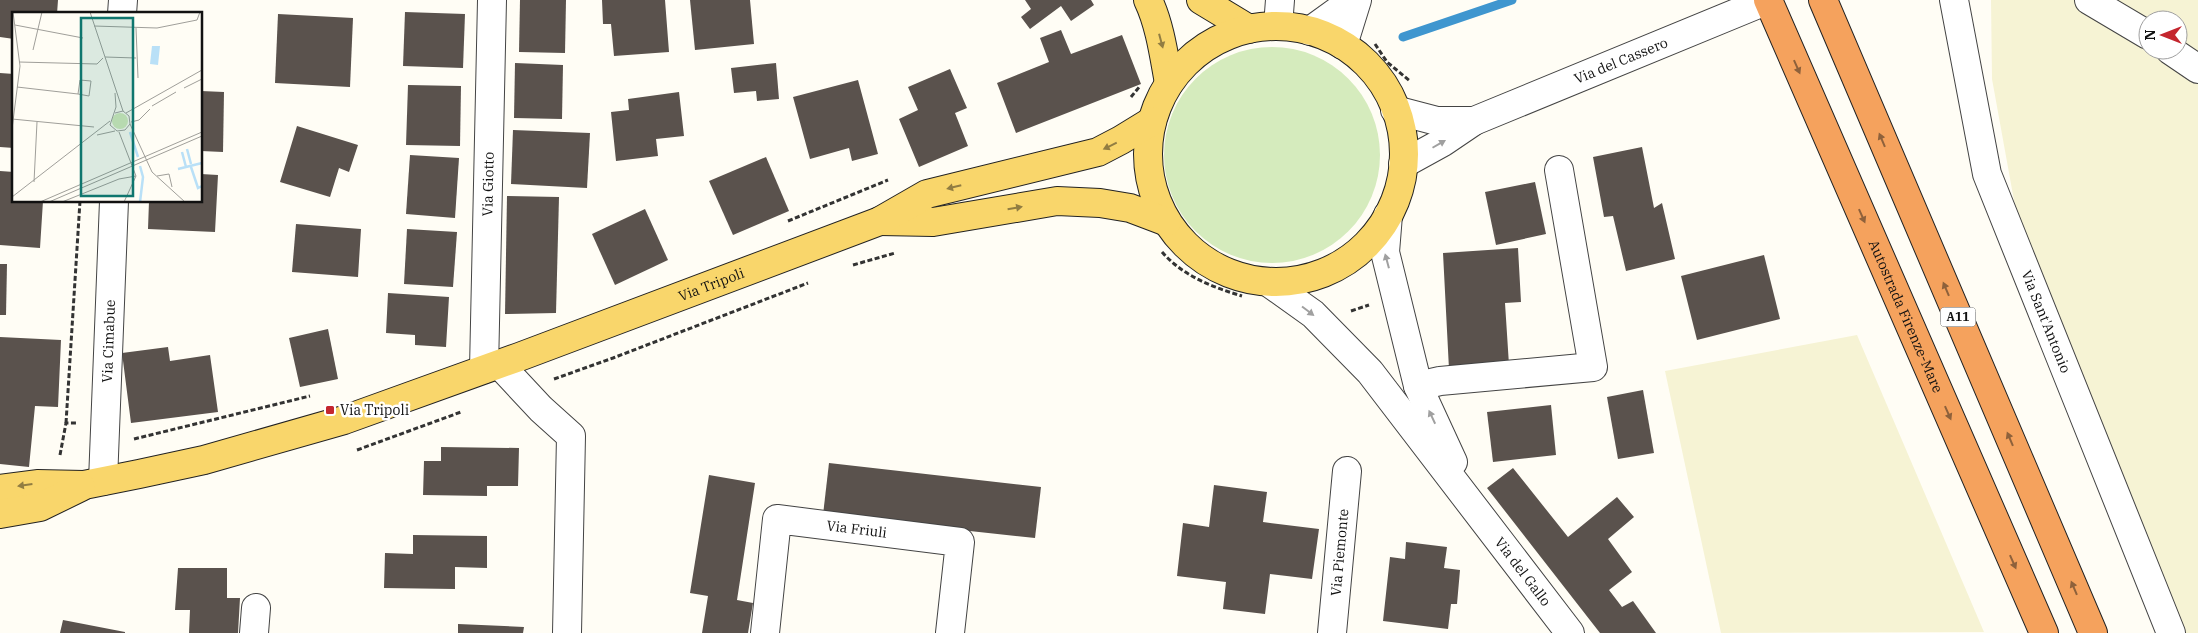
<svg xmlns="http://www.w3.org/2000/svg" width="2198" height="633" viewBox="0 0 2198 633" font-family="'IBM Plex Serif',serif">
	<rect width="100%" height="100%" fill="#fffdf5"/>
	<g fill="#f6f3d4" fill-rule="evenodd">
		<path d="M1991 0H2198V633H2162L2015 206 1992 79ZM2148 20H2178V50H2148Z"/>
		<path d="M1857 335 1984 632 1721 633 1665 371Z"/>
	</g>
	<circle fill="#d5ebbd" cx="1272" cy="155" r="108"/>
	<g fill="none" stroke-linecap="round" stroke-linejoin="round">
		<path stroke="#3f96cf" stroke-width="9" d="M1403 37 1512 0"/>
	</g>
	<g fill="#5a524d">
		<path d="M0 0H58L57 14H14V39L0 37Z"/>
		<path d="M520 0H566L565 53 519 52Z"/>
		<path d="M602 0H665L669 52 614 56 611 24H603Z"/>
		<path d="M690 0H750L754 44 695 50Z"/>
		<path d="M1025 0H1091L1094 5 1071 21 1061 6 1030 29 1021 17 1031 9Z"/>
		<path d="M405 12 465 14 463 68 403 66Z"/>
		<path d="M278 14 353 18 350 87 275 83Z"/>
		<path d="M1061 30 1071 54 1122 35 1141 84 1016 133 997 83 1049 62 1040 38Z"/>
		<path d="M515 63 563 65 562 119 514 118Z"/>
		<path d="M776 63 779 99 757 101 756 91 734 93 731 68Z"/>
		<path d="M950 69 967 108 955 113 968 146 919 167 899 119 918 110 908 87Z"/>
		<path d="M0 73 14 74V148L0 147Z"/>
		<path d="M858 80 878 154 852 161 849 148 810 159 793 97Z"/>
		<path d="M408 85 461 86 460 146 406 145Z"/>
		<path d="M201 91 224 92 223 152 201 151Z"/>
		<path d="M679 92 684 136 656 139 658 156 616 161 611 112 629 110 628 99Z"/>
		<path d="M297 126 358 145 349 172 339 168 330 197 280 182Z"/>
		<path d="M513 130 590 133 587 188 511 184Z"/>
		<path d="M1642 147 1654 208 1662 203 1675 259 1626 271 1613 216 1604 217 1593 157Z"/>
		<path d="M410 155 459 158 455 218 406 214Z"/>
		<path d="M766 157 789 211 733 235 709 181Z"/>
		<path d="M0 171 14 172V201H43L40 248 0 245Z"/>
		<path d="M201 174 218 175 215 232 148 229 149 201H201Z"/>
		<path d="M1535 182 1546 234 1496 245 1485 192Z"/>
		<path d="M507 196 559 197 556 313 505 314Z"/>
		<path d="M645 209 668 260 615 285 592 234Z"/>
		<path d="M296 224 361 229 358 277 292 272Z"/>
		<path d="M407 229 457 232 453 287 404 284Z"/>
		<path d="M1518 248 1521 302 1505 303 1509 365 1449 369 1443 253Z"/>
		<path d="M1764 255 1780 319 1697 340 1681 276Z"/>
		<path d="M0 264H7L6 315H0Z"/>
		<path d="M388 293 449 297 446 347 415 345V335L386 333Z"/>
		<path d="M328 329 338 379 300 387 289 338Z"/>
		<path d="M0 337 61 340 58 407 35 406 29 467 0 464Z"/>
		<path d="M168 347 170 361 210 355 218 412 131 423 122 353Z"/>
		<path d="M1643 390 1654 453 1618 459 1607 397Z"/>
		<path d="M1551 405 1556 455 1493 462 1487 412Z"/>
		<path d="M441 447 519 448 518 486H487V496L423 495 424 461H441Z"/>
		<path d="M829 463 1041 487 1035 538 823 515Z"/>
		<path d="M1513 468 1568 537 1617 497 1634 517 1608 539 1632 572 1609 590 1622 607 1633 601 1656 633H1600L1487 488Z"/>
		<path d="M709 475 755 483 737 600 753 603 748 633H702L708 596 690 593Z"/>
		<path d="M1214 485 1267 492 1263 522 1319 529 1312 579 1270 574 1265 614 1223 609 1226 582 1177 576 1183 523 1209 527Z"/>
		<path d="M413 535 487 536V568L455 567V589L384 588 385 553 413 554Z"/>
		<path d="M1406 542 1447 547 1444 568 1460 570 1457 604H1451L1448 629 1383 621 1390 557 1405 559Z"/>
		<path d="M178 568H227V598H240L238 633H189L190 610H175Z"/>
		<path d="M63 620 125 632V633H60Z"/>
		<path d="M458 624 524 627 523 633H458Z"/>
	</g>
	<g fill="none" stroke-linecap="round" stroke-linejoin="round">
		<g stroke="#444" stroke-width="30">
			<g id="minor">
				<path id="s1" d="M1954 0 1987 174 2171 633"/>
				<path d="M2089 0 2148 35"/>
				<path d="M122 14 123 0"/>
				<path d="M1278 26 1280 0"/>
				<path d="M1310 31 1353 0"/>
				<path d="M1343 45 1357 0"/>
				<path d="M2170 50 2198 69"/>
				<path d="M1395 110 1437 121H1474"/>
				<path id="s2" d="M1403 164 1443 142 1474 121 1768 0"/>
				<path d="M1388 215 1385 252 1418 386 1453 462"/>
				<path id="s3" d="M1268 282 1313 314 1370 372 1570 633"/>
				<path d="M499 364 541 409 571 436 567 633"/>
				<path id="s4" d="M484 369 492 0"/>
				<path d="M1418 386 1440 381 1593 367 1559 170"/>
				<path id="s5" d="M103 481 114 201"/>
				<path d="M254 633 256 608"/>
				<path id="s6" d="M765 633 777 519 960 542 950 633"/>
				<path id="s7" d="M1332 633 1347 471"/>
			</g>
		</g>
		<g stroke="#222" stroke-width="30">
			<g id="major">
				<path d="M1148 0C1160 25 1164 56 1169 83"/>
				<path d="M1201 0 1249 29"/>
				<circle cx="1276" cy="154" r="128"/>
				<path d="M880 221 933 222 1057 201 1100 203 1130 208 1167 222"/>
				<path id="s8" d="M0 489 37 484 84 485 139 474 204 460 344 420 519 357 880 221 927 194 1098 152 1121 140 1152 121"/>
				<path d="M0 514 40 507 81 487"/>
			</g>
		</g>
		<g stroke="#222" stroke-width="30">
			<g id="highway">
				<path id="s9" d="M1768 0 2044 633"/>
				<path d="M1823 0 2093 633"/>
			</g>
		</g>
		<g stroke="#333" stroke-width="3" stroke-dasharray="5 2.5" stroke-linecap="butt">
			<path d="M1375 44 1387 62 1410 81"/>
			<path d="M1131 97 1140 86"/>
			<path d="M788 221 888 180"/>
			<path d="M1162 252C1183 276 1212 287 1242 296"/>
			<path d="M853 265 895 253"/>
			<path d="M1351 311 1369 305"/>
			<path d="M554 379 613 358 808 283"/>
			<path d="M66 423 80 201"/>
			<path d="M134 439 310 396"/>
			<path d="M357 450 461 412"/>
			<path d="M60 455 66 423H77"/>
		</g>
		<use href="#minor" stroke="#fff" stroke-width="28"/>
		<use href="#major" stroke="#f9d66b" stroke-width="28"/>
		<use href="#highway" stroke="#f5a25d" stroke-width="28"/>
	</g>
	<defs><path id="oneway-solid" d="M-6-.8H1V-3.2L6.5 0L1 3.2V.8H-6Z" transform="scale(1.25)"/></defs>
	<g fill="#917d42">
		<use href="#oneway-solid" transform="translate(1161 41) rotate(75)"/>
		<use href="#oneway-solid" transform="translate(1110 146) rotate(154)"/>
		<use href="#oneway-solid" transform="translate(954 187) rotate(166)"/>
		<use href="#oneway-solid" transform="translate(1015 208) rotate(-10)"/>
		<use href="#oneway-solid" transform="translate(25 485) rotate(172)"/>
	</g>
	<g fill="#8e613b">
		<use href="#oneway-solid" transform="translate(1797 67) rotate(66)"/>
		<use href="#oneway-solid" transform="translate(1882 140) rotate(-113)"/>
		<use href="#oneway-solid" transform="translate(1862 216) rotate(66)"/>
		<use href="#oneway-solid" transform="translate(1946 289) rotate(-113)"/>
		<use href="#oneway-solid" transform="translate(1948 413) rotate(66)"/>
		<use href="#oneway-solid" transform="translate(2010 439) rotate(-113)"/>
		<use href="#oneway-solid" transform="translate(2013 562) rotate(66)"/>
		<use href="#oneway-solid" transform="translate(2074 588) rotate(-113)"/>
	</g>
	<g fill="#a0a0a0">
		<use href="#oneway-solid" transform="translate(1439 144) rotate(-30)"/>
		<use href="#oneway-solid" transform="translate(1387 261) rotate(-105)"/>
		<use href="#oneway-solid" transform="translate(1308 311) rotate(37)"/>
		<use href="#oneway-solid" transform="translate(1432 417) rotate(-115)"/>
	</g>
	<rect fill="#c4262e" stroke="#fff" stroke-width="2" x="325" y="405" width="10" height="10" rx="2.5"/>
	<g text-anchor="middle" stroke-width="5" stroke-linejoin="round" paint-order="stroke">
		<rect fill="#fff" stroke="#585858" stroke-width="1" x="1940.5" y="307.5" width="35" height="19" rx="4"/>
		<g font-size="12" font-weight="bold" fill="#111">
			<text x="1958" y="321">A11</text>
		</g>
		<g font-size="14" fill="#111" stroke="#fff">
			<text dy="5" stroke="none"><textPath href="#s2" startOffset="242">Via del Cassero</textPath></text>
			<text dy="5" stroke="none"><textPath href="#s4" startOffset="185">Via Giotto</textPath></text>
			<text dy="5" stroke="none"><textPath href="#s8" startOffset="744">Via Tripoli</textPath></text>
			<text dy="5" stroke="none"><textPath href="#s9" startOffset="345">Autostrada Firenze-Mare</textPath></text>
			<text dy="5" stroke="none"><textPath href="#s1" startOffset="336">Via Sant'Antonio</textPath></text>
			<text dy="5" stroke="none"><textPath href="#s5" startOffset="140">Via Cimabue</textPath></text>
			<text dy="5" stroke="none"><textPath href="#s6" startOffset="195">Via Friuli</textPath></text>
			<text dy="5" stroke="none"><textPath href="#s7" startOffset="81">Via Piemonte</textPath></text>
			<text dy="5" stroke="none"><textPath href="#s3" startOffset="388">Via del Gallo</textPath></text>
		</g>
		<g font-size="14" fill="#111" stroke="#fff" text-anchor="start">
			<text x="340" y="415">Via Tripoli</text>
		</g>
	</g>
	<g transform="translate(12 12)">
		<rect width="190" height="190" fill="#fffdf5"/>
		<path d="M100 109a8 8 0 1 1 16 0a8 8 0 1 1-16 0Z" fill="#d5ebbd"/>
		<path d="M140 34H148L146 53 138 52Z" fill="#b9e0f7"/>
		<path fill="none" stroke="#b9e0f7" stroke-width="2.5" d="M118 120 126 145M175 137 179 152M170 140 174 155M128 154 131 165 128 190M179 155 186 176 190 174M166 157 190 151"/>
		<path fill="none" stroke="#a09f9a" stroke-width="1" d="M78 0 111 99M3 13 71 26M82 14 145 16 185 8 188 0M124 16 126 66M21 38 30 0M93 45 124 46M7 50 85 52 91 46M5 75 66 82 77 84 79 69 68 68 66 82M172 76 190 67M140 94 164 80M103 101 111 99 117 104 118 112 113 118 105 119 98 113 104 95 103 81M114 101 190 58M0 107 82 115M119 110 127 108 138 97M118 112 140 160 173 190M0 117 8 54 1 0M107 120 124 164 112 190M85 123 103 119M145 164 157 162 160 175M22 170 25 110M0 185 98 109M28 190 190 120M37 190 190 124M50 190 107 167 124 164"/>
		<path fill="#0f766e" fill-opacity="0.15" stroke="#0f766e" stroke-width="2.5" d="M69 6H121V184H69Z"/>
		<rect width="190" height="190" fill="none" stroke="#111" stroke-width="2.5"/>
	</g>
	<g transform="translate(2163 35) rotate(270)"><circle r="24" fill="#ffffff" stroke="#a0a0a0"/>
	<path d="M0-4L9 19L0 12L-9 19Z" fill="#c4262e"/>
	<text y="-8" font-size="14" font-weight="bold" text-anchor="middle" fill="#111111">N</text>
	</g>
</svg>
